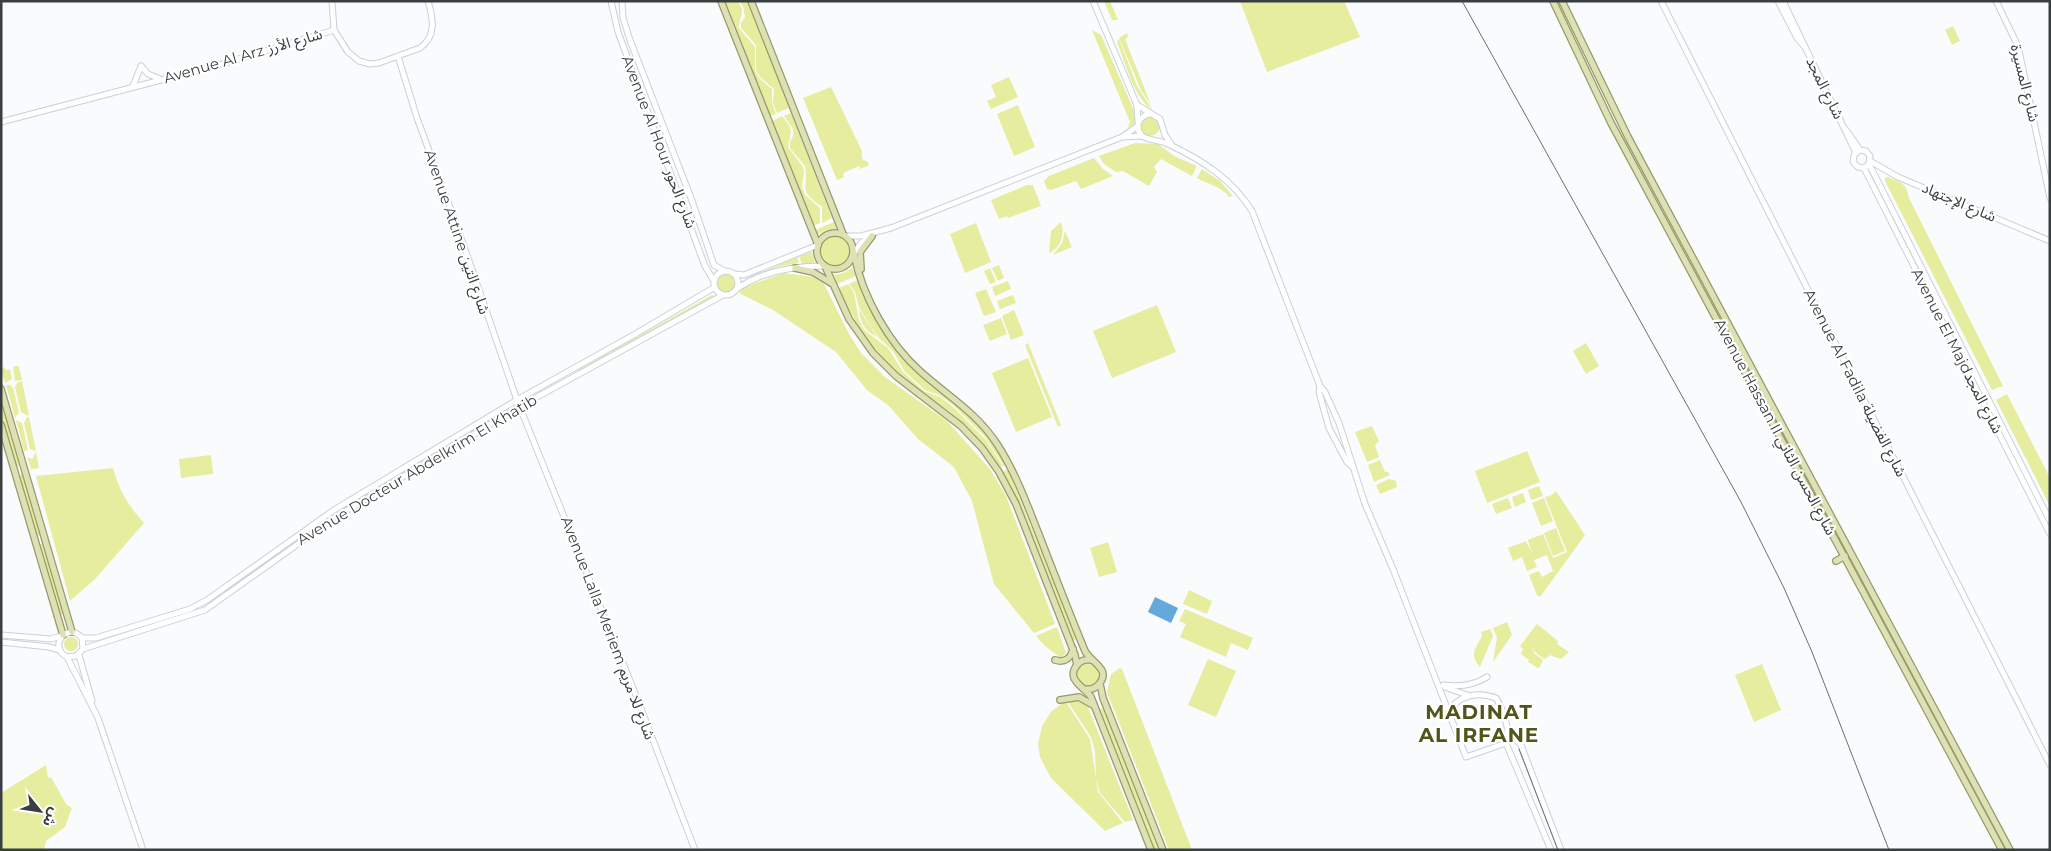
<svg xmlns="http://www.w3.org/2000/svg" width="2051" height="851" viewBox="0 0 2051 851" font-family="Montserrat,'Noto Sans Arabic',sans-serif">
	<rect width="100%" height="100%" fill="#f9fbfd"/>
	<g fill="#e7ed9e">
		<path d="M725 1H737C747 11 739 17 739 28L755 47V71L760 79 772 89V102L776 114 770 116Z"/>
		<path d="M739 1H748L789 108 777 113 773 103 774 89 761 78 756 71V45L741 28V23L745 17 743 6Z"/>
		<path d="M1104 1H1110L1118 20H1112Z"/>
		<path d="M1240 1H1344L1360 37 1267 72Z"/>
		<path d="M1953 26 1960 41 1952 45 1945 30Z"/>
		<path d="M1092 30 1101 35 1136 115 1135 123 1127 129 1130 122Z"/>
		<path d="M1127 33 1128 37 1125 39 1151 105 1141 90 1119 38Z"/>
		<path d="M1119 39 1137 86 1152 109C1135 101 1124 59 1117 42Z"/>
		<path d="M1009 77 1018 97 991 109 987 101 996 97 991 85Z"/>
		<path d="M831 87 862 151V159L868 162 869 165 860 169 859 166 843 173 844 177 837 180 803 98Z"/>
		<path d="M1018 105 1035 147 1014 156 997 114Z"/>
		<path d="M791 113 832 218 822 223V207C797 189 809 190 805 166L790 148V142L793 136V129L784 116Z"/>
		<path d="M782 116 789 125 791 131 788 147 803 167 804 172 802 187 805 195 820 208V223L813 226 772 121Z"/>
		<circle cx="1150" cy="126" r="10"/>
		<path d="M1135 143 1158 144 1174 156 1197 166 1192 176 1161 159 1154 167 1157 172 1149 186 1123 171 1116 172 1104 164 1099 156Z"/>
		<path d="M1094 158 1103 169 1113 176 1081 189 1076 181 1051 190 1047 189 1044 181 1049 176Z"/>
		<path d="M1202 169 1220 181 1233 196 1229 197C1223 187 1207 184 1197 178Z"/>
		<path d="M1888 177C1901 183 1906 182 1909 198L2003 386 1992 390 1885 181V178Z"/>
		<path d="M1027 185H1033L1041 206 1008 218 1007 216 999 219 991 200Z"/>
		<path d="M834 222 836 229 826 230 817 235 815 230Z"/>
		<path d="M1061 222C1065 234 1061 248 1049 253L1051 231Z"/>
		<path d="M976 223 991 262 965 273 950 234Z"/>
		<path d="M1065 231 1072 247 1053 255 1062 243Z"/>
		<circle cx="835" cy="251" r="15"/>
		<path d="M812 252 815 263 802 265 799 256Z"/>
		<path d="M797 257 799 263 777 267 744 282 742 281Z"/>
		<path d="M999 265 1004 278 998 281 992 268Z"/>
		<path d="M852 268 856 276 837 284 834 275 843 273Z"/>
		<path d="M990 268 996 282 990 284 984 271Z"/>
		<path d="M784 273 813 277 824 284 849 334 861 353 885 377 947 421 990 469 1006 496 1055 624 1034 633 994 584 972 501 954 467 918 439 889 406 867 390 836 352 773 310 739 293 744 287Z"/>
		<circle cx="726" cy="283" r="9"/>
		<path d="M858 280C871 313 886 343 911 367 924 380 939 389 953 401 974 419 992 440 1006 465L1004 466 985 437 952 404 939 395 925 390 905 372 893 351 879 338 871 327 859 307 855 292 849 284Z"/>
		<path d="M1008 281 1011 289 995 296 992 287Z"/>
		<path d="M848 284 854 293 859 320 864 330 888 348 903 372 924 391 940 397 952 406 985 439 1003 466 1000 468C986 447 969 427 949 411 932 398 913 387 897 372 871 348 853 321 839 288Z"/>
		<path d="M986 289 996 312 984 316 975 293Z"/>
		<path d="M712 295H713V297L580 371 578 370Z"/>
		<path d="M1013 295 1016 303 1000 309 997 301Z"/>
		<path d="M1157 305 1176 352 1112 378 1093 331Z"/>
		<path d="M859 309 877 337C865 331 860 323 859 309Z"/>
		<path d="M1014 310 1024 335 1011 340 1002 316Z"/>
		<path d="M1001 318 1007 334 990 341 983 325Z"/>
		<path d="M1028 343 1061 425 1058 427 1025 345Z"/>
		<path d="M1586 343 1599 366 1586 374 1573 351Z"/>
		<path d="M1028 358 1052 417 1016 432 992 373Z"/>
		<path d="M16 366H19L22 380 15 381 13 367Z"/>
		<path d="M4 367 6 370 10 369 12 379 5 383 1 370Z"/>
		<path d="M22 381 29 415H27L21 412 15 387 18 382Z"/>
		<path d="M6 385H10L13 388 19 412 15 418Z"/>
		<path d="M2007 394 2050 478V506L1996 400Z"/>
		<path d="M1 399 21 465 16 466 1 415Z"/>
		<path d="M514 405 483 425 411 469 409 468Z"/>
		<path d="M27 417H29L36 451 30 449 24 423Z"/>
		<path d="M16 420 22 423 28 450 24 451Z"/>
		<path d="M1372 426 1379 441 1375 445 1379 457 1367 462 1355 432Z"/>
		<path d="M1527 451 1540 482 1487 503 1475 471Z"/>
		<path d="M36 452 39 468 31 469 27 457 32 459Z"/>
		<path d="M211 455 213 474 181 478 179 459Z"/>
		<path d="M1380 460 1385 472H1388L1390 475 1374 482 1368 465Z"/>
		<path d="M113 468C120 492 128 505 144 523L95 579 70 601 36 476Z"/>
		<path d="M1008 469 1076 639 1073 641 1020 507 1003 472Z"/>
		<path d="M24 474 41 535 37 536 19 475Z"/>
		<path d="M395 476 396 478 339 512H337Z"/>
		<path d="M1389 479 1396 481 1397 487 1380 494 1376 485Z"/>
		<path d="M1539 486 1543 496 1531 500 1528 490Z"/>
		<path d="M1556 491 1585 535 1540 597 1537 595 1529 575 1539 571 1542 577 1553 571 1547 555 1534 560 1537 567 1527 571 1522 557 1513 561 1508 548 1526 541 1532 553 1528 540 1543 534 1553 558 1567 552 1545 497 1552 495Z"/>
		<path d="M1523 493 1526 502 1515 507 1512 497Z"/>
		<path d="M1508 498 1512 508 1496 514 1492 504Z"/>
		<path d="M1544 498 1553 521 1541 526 1532 503Z"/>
		<path d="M331 514 333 516 225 593V590Z"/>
		<path d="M1556 528 1565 551 1553 556 1544 533Z"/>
		<path d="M1108 542 1117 572 1099 577 1090 548Z"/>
		<path d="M44 543 65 614 60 615 39 545Z"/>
		<path d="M1189 590 1212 601 1207 614 1183 604Z"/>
		<path d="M1185 609 1253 638 1248 650 1231 643 1226 657 1180 637 1186 624 1179 621Z"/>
		<path d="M1507 622 1512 635 1493 662 1497 637 1493 628Z"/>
		<path d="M1537 624 1558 641 1557 644 1569 652 1561 659 1552 656 1549 653 1550 656 1544 659 1535 652 1533 647 1534 653 1543 660 1540 667 1538 668 1528 662 1529 660 1521 654 1523 649 1520 646Z"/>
		<path d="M1057 627 1066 653 1061 658 1045 646 1036 636Z"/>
		<path d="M1490 629 1493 636 1480 667C1469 654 1475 650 1482 636L1481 632Z"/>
		<circle cx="71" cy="644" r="7"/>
		<path d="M1208 659 1236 671 1216 717 1188 705Z"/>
		<circle cx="1088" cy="675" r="11"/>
		<path d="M1762 664 1781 710 1754 722 1735 675Z"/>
		<path d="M1120 668 1122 669 1192 850H1169L1107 692 1111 674Z"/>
		<path d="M1076 701H1081L1088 707 1133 820 1125 822 1100 793 1096 779 1095 751 1091 737 1068 702Z"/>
		<path d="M1066 702 1090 739 1098 792 1123 823 1105 831 1051 778 1040 757 1038 744 1042 726 1051 712 1061 704Z"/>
		<path d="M1103 708 1159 850H1155L1100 709Z"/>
		<path d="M46 765 48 778 51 777 66 804 72 808 65 827 46 841 44 850H1V793Z"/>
	</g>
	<path fill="#64a8dc" d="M1155 597 1178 608 1171 623 1148 612Z"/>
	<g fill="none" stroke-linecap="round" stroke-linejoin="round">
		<g stroke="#c6d1da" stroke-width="7">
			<g id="secondary">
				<path d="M332 1 334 30 348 52 359 61 370 64 379 63 420 48C437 36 433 18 428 1"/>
				<path d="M611 1 618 32 705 266 714 281"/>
				<path d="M622 1 623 18 630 40 691 198 714 265 724 271"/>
				<path d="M1093 1 1137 105 1138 122"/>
				<path d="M1661 1 2050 765"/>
				<path d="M1778 1 1797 38 1804 46"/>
				<path d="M1783 1 1856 153"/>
				<path d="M1996 1 2018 46 2050 198"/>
				<path d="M398 56 417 118 458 229 517 400 637 698 695 850"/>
				<path d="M141 66 148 74 160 79"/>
				<path d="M133 86 141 66"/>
				<path d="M1137 105 1160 119 1165 135 1171 144"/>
				<path d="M1149 114C1138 117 1134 127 1142 136 1150 141 1160 140 1168 144 1202 160 1232 179 1252 211L1320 386 1325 392 1339 423 1365 504 1393 569 1466 757 1506 743C1511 731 1503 709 1496 698 1478 691 1458 695 1449 712"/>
				<path d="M1 122 222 64 334 30"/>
				<path d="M1846 130 1860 150 1866 151 1870 156 1869 164 1864 168 1858 167 1853 162 1854 155 1860 150"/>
				<path d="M1122 137 1142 136"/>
				<path d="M1870 161 1898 177 2050 241"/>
				<path d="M1869 164 2050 521"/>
				<path d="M1864 168 2050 534"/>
				<path d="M847 236H861L891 228 1122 137 1138 126"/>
				<path d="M854 253 861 243 871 236"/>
				<circle cx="726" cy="283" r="12"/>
				<path d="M735 274 744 275 818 245"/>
				<path d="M738 288C763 271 794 266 824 266"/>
				<path d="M1320 386 1319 392 1329 428 1347 462 1352 466"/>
				<path d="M1 635 51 639 61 636"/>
				<path d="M82 638H96L190 609 207 600 334 510 517 400 637 333 715 287"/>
				<path d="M1 642 49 647 60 650"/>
				<path d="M83 649 205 610 336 517 519 407 723 295"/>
				<path d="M79 655 92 701"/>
				<path d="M67 657 76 656 83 649 82 638C68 621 47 646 67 657L98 718 143 850"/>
				<path d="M1443 685C1458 687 1473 686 1487 677"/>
				<path d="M1445 687 1467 695"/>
				<path d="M1509 733 1521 745 1561 850"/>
				<path d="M1506 743 1551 850"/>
			</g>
		</g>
		<g stroke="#969b6b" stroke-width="8">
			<g id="primary">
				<path d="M721 1 818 245"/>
				<path d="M751 1 843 234"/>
				<path d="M1553 1 1611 123 2002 850"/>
				<path d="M1562 1 1628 137 2010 850"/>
				<circle cx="835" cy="251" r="18"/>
				<path d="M854 254C862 296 889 344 921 372 948 396 977 413 997 444 1014 470 1025 499 1036 527 1052 568 1068 610 1085 651 1090 662 1112 669 1099 684 1095 689 1090 690 1084 689"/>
				<path d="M825 266 849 319 873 353 896 376 961 426 982 448 999 472 1016 504 1075 655 1077 665"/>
				<path d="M795 268 813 272 831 283"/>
				<path d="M861 269 860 252 872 236"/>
				<path d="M1 389 72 632"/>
				<path d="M1 425 63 635"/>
				<path d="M1836 561 1845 556"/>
				<path d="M1055 660C1065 663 1071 658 1073 649"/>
				<path d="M1091 660C1085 659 1081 660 1077 665 1065 680 1085 687 1091 697L1151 850"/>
				<path d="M1100 684 1103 698 1163 850"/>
				<path d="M1060 700 1079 697 1093 705"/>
			</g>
		</g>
		<use href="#secondary" stroke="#fff" stroke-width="5"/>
		<use href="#primary" stroke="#dee1b3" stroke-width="5.5"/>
		<path stroke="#6b6f72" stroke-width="1" d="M1519 749 1558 850"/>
		<path stroke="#6b6f72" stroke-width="1" d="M1462 1 1741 502 1784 588 1812 652 1889 850"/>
	</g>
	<g text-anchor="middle" stroke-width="4.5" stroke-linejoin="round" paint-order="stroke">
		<g font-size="15" fill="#393e41" stroke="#fff">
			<text transform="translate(243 56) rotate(-16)" y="5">Avenue Al Arz شارع الأرز</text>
			<text transform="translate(2025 83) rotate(76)" y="5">شارع المسيرة</text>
			<text transform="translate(1825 88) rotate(64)" y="5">شارع المجد</text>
			<text transform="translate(659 142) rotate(69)" y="5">Avenue Al Hour شارع الحور</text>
			<text transform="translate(1959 202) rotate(23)" y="5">شارع الإجتهاد</text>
			<text transform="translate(457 232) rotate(71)" y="5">Avenue Attine شارع التين</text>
			<text transform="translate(1957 351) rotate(63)" y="5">Avenue El Majdشارع المجد</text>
			<text transform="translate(1855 383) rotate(63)" y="5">Avenue Al Fadila شارع الفضيلة</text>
			<text transform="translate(1775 427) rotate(62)" y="5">Avenue Hassan II شارع الحسن الثاني</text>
			<text transform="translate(417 470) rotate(-31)" y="5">Avenue Docteur Abdelkrim El Khatib</text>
			<text transform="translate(608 628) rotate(69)" y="5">Avenue Lalla Meriem شارع للا مريم</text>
		</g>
		<g font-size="20" font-weight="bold" letter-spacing="1" fill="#52551a" stroke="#fff">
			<text x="1479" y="719">MADINAT<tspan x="1479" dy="23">AL IRFANE</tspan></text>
		</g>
	</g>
	<rect width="2051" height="851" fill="none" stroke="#393e41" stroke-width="5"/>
	<g transform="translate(40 811) rotate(120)" stroke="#ffffff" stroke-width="4" paint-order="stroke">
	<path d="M0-4L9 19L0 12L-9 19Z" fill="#393e41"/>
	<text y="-8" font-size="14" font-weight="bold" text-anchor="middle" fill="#393e41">ش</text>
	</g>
</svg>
